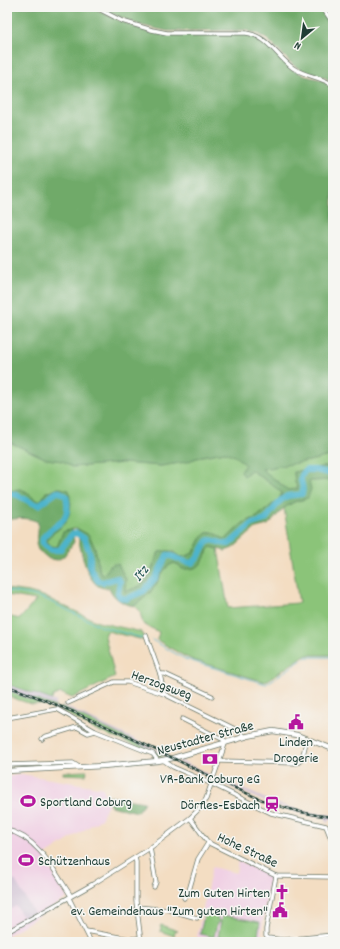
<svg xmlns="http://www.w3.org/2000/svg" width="340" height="949" viewBox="0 0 340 949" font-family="Dekko,sans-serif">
	<rect width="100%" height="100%" fill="#f6f6f2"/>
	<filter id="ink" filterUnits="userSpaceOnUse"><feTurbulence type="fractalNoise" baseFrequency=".025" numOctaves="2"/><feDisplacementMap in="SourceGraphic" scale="8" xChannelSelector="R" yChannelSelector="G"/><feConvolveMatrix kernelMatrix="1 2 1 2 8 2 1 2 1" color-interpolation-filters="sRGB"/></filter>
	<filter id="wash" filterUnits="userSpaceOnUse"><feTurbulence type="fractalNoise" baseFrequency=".012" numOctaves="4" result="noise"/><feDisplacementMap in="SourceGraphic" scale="16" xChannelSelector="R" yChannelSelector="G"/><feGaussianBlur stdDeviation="0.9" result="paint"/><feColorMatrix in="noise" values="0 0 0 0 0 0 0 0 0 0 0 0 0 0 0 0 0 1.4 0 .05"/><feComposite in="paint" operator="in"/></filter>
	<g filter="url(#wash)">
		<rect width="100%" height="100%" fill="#f3ddc2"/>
		<g fill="#f0d0e4">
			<path d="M21 774 103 788 108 805 101 819 44 856 67 898 7 936V777Z"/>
			<path d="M238 860 272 877V881H269L261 934 263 935 262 942H225L197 937 212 867 236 873Z"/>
		</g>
		<g fill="#cebed1">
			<path d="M7 684 57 702 55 704 56 707 35 699 31 700 7 690Z"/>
			<path d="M64 706 168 755 164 756 61 707Z"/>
			<path d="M180 760 212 776 211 778 177 761Z"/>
			<path d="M216 777 275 803 311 813 333 815V820H329L327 824 325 817 301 813 268 803 215 780Z"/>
			<path d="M15 880 34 913 24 919 16 906 11 909 7 903V885Z"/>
		</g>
		<g fill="#8bc479" stroke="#558056">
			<path d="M7 441 47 459 63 461 72 467 124 463 161 466 186 462 202 456 225 452 235 456 245 464 244 476 251 470 270 483 282 493 279 499 257 517 243 523 226 539C219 538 217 533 212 532 201 532 200 544 195 550 192 555 186 556 181 557L173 551 159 552 147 580 140 586 125 592 112 564 103 576 100 573 95 548 78 529H73L63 532 57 547 51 546 47 541C51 532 55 533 61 527 68 521 70 512 71 503L62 488C56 488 52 492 46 492L43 498 39 501 29 496 26 491H13L7 489Z"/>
			<path d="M333 455V466L312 468 294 472 295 482 298 489 288 490 261 469 309 461Z"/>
			<path d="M333 480V655H305L265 682 193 660 184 656 157 640 159 632 143 624 140 612 134 606C141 601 147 596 153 589 160 580 162 567 174 563L179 565 207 554V550L211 547 218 549 228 608 299 603 284 508 294 502 305 499 309 481Z"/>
			<path d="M7 589 29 592 43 596 98 622 142 632 144 640 107 631 105 636 115 677 72 698 61 693 53 696 52 700 7 684V616L20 619 36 600 7 595Z"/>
			<path d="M7 690 31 700 35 699 56 707 53 708 42 704H31L7 696Z"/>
			<path d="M61 707 164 756 160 757 152 752 95 730 59 709Z"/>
			<path d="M87 771 86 775 63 774V772Z"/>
			<path d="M205 911 219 913 217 919 219 920V923H217L214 937 200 934Z"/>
			<path d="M222 915 260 922 257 942H245L218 937Z"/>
			<path d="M161 925 178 931 175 932 174 936 160 931 161 928 160 926Z"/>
		</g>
		<g fill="#70aa69" stroke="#48744e">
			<path d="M7 7H93L109 16 138 28 166 34 244 33 257 37 266 43 291 68 305 76 323 80 333 88V455L309 461 262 469 288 490 298 489 295 482 294 472 312 468 333 466V480L309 481 311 489 308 498 294 502 284 508 268 525 256 528 233 548 225 551 211 547C207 550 207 552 206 555 200 569 195 569 182 569L179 565 174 563C162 567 160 580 153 589 147 596 141 601 134 606 123 604 114 599 109 588 106 588 102 588 100 587 86 581 78 543 78 529L89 535 95 548 100 573 103 575 112 564H118L126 579 125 592 140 586 147 581 159 552C169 549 173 552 181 557 187 556 192 555 195 550 200 543 201 532 212 532 217 533 219 538 226 539L243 523 257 517 279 499 282 493 270 483 251 470 244 476 241 472 245 464 235 456 225 452 202 456 186 462 161 466 124 463 72 467 63 461 47 459 7 441Z"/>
			<path d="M100 7H319L333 29V83L324 77 307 73 293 65 268 40 258 34 245 30 167 31 139 25 110 13Z"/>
			<path d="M58 488 69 490C71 503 72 519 60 528 54 533 50 534 47 541L51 546 57 547 63 532 72 529 74 542 64 556 58 560 49 559 38 550 36 544 38 534V522C28 517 18 518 7 520V489L13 491C24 484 29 498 39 501L43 498 46 492H51Z"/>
			<path d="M107 796 144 802 138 812 110 806Z"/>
		</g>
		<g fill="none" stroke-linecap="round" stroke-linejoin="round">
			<g stroke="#4eb4cc" stroke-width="1">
				<path d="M7 591 32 595 45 599 100 626 142 638"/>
				<path d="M152 640 185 659 266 684 306 657H333"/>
			</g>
			<path stroke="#4eb4cc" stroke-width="6" d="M7 494C19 492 27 503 39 505L57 492H60L66 496C68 504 68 514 62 521 56 527 28 540 52 550H60L71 535 76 533 85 539 90 554V568L98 581 103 582 117 578 120 581 118 593 120 597 126 599 144 591 156 577 167 555H169L186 562 192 563C201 558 202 546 209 540 217 540 222 545 229 544L252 524 265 520 280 501 287 496 302 494C306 484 295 480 306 470H315L333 474"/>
		</g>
	</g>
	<g filter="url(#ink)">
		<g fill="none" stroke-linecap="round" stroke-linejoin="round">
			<g stroke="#697566" stroke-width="5">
				<g id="minor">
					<path d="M95 7 122 21 152 30 167 33H246C268 36 276 56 293 68 305 76 321 77 333 85"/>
					<path d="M322 7 333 23"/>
					<path d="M146 635 160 674 164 694"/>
					<path d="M160 674H165L212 696"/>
					<path d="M68 703 114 682H128L164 694 241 732 245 737"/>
					<path d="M7 718 57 709 95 731 153 754 158 761"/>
					<path d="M182 719 228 742"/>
					<path d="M42 739 44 737 77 727 88 733 95 731"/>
					<path d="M163 760 173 767 212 784 271 813 326 826 332 841 333 877 332 935"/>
					<path d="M220 761 297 763 299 762 303 755 307 738"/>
					<path d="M7 765 73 763 79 767"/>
					<path d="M190 818 207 841 211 844 276 876 333 877"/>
					<path d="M7 830C38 837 55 872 71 896"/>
					<path d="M150 848 156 882 154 887"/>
					<path d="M135 858 136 862V901L141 942"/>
					<path d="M276 876 266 929V936L268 938 283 940 333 935"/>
					<path d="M69 898 91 942"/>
					<path d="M184 898 188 894 198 859 208 843"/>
					<path d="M137 907 169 910 197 918"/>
					<path d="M86 931 130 939 139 938"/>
					<path d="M7 932 93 884 150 848 190 818 198 810 206 799 225 744"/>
					<path d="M318 942V936"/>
				</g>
			</g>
			<g stroke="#697566" stroke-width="6">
				<path id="tertiary" d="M7 771 103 766 158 761 173 758 248 736 273 731 297 735 333 749"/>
			</g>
			<use href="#minor" stroke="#fff" stroke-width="3.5"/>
			<use href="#tertiary" stroke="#fff" stroke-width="4.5"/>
			<g stroke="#1f3d34" stroke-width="2.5">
				<path id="rail" d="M7 686C68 707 127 736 185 764 232 787 280 813 333 817"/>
			</g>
			<use href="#rail" stroke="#f6f6f2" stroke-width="1" stroke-dasharray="3" stroke-linecap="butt"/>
		</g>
	</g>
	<defs>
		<g id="civic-bare" transform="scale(1.2)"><path d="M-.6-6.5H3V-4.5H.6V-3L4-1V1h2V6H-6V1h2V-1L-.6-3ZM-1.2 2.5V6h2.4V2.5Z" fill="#b5179e" stroke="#f6f6f2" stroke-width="2.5" paint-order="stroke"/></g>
		<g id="bank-bare" transform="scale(1.2)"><path d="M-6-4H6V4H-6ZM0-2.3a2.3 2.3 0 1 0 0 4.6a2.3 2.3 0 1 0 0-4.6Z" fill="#b5179e" stroke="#f6f6f2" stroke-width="2.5" paint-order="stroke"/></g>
		<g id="stadium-bare" transform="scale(1.2)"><path d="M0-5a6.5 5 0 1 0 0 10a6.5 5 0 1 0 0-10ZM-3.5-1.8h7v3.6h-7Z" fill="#b5179e" stroke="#f6f6f2" stroke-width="2.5" paint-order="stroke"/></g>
		<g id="station-bare" transform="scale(1.2)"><path d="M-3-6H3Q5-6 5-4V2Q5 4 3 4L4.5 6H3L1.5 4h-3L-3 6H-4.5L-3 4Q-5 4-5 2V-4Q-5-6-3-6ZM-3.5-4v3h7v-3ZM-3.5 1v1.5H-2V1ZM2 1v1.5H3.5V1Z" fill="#b5179e" stroke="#f6f6f2" stroke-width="2.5" paint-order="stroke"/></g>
		<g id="church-bare" transform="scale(1.2)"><path d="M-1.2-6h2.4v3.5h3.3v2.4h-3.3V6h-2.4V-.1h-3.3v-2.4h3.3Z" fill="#b5179e" stroke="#f6f6f2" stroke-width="2.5" paint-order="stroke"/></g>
	</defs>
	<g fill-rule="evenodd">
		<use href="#civic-bare" x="296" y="722"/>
		<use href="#bank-bare" x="210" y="759"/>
		<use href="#stadium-bare" x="28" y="801"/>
		<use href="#station-bare" x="272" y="804"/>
		<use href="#stadium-bare" x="26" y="860"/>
		<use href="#church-bare" x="282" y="892"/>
		<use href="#civic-bare" x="280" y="910"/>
	</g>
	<g text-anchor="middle" stroke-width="3" stroke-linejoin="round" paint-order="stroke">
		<g font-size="14" fill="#1f3d34" stroke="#f6f6f2">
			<text transform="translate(162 684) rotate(20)" y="5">Herzogsweg</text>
			<text transform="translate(205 737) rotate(-15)" y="5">Neustadter Straße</text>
			<text transform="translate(248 849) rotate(25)" y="5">Hohe Straße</text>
		</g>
		<g font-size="14" fill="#1f3d34" stroke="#f6f6f2" text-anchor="end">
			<text x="296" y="746" text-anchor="middle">Linden<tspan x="296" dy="16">Drogerie</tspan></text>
			<text x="210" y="783" text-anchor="middle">VR-Bank Coburg eG</text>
			<text x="40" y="806" text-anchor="start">Sportland Coburg</text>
			<text x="260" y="809">Dörfles-Esbach</text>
			<text x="38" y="865" text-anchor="start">Schützenhaus</text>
			<text x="270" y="897">Zum Guten Hirten</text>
			<text x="268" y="915">ev. Gemeindehaus "Zum guten Hirten"</text>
		</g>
		<g font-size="15" font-style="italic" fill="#2b5b5a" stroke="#f6f6f2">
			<text transform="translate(140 573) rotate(-51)" y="5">Itz</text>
		</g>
	</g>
	<rect width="340" height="949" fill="none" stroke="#f6f6f2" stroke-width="24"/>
	<g transform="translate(302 38) rotate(209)" stroke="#f6f6f2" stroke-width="3" paint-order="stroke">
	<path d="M0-3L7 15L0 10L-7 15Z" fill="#1f3d34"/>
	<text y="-6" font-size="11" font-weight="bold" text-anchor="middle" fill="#1f3d34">N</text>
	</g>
</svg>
